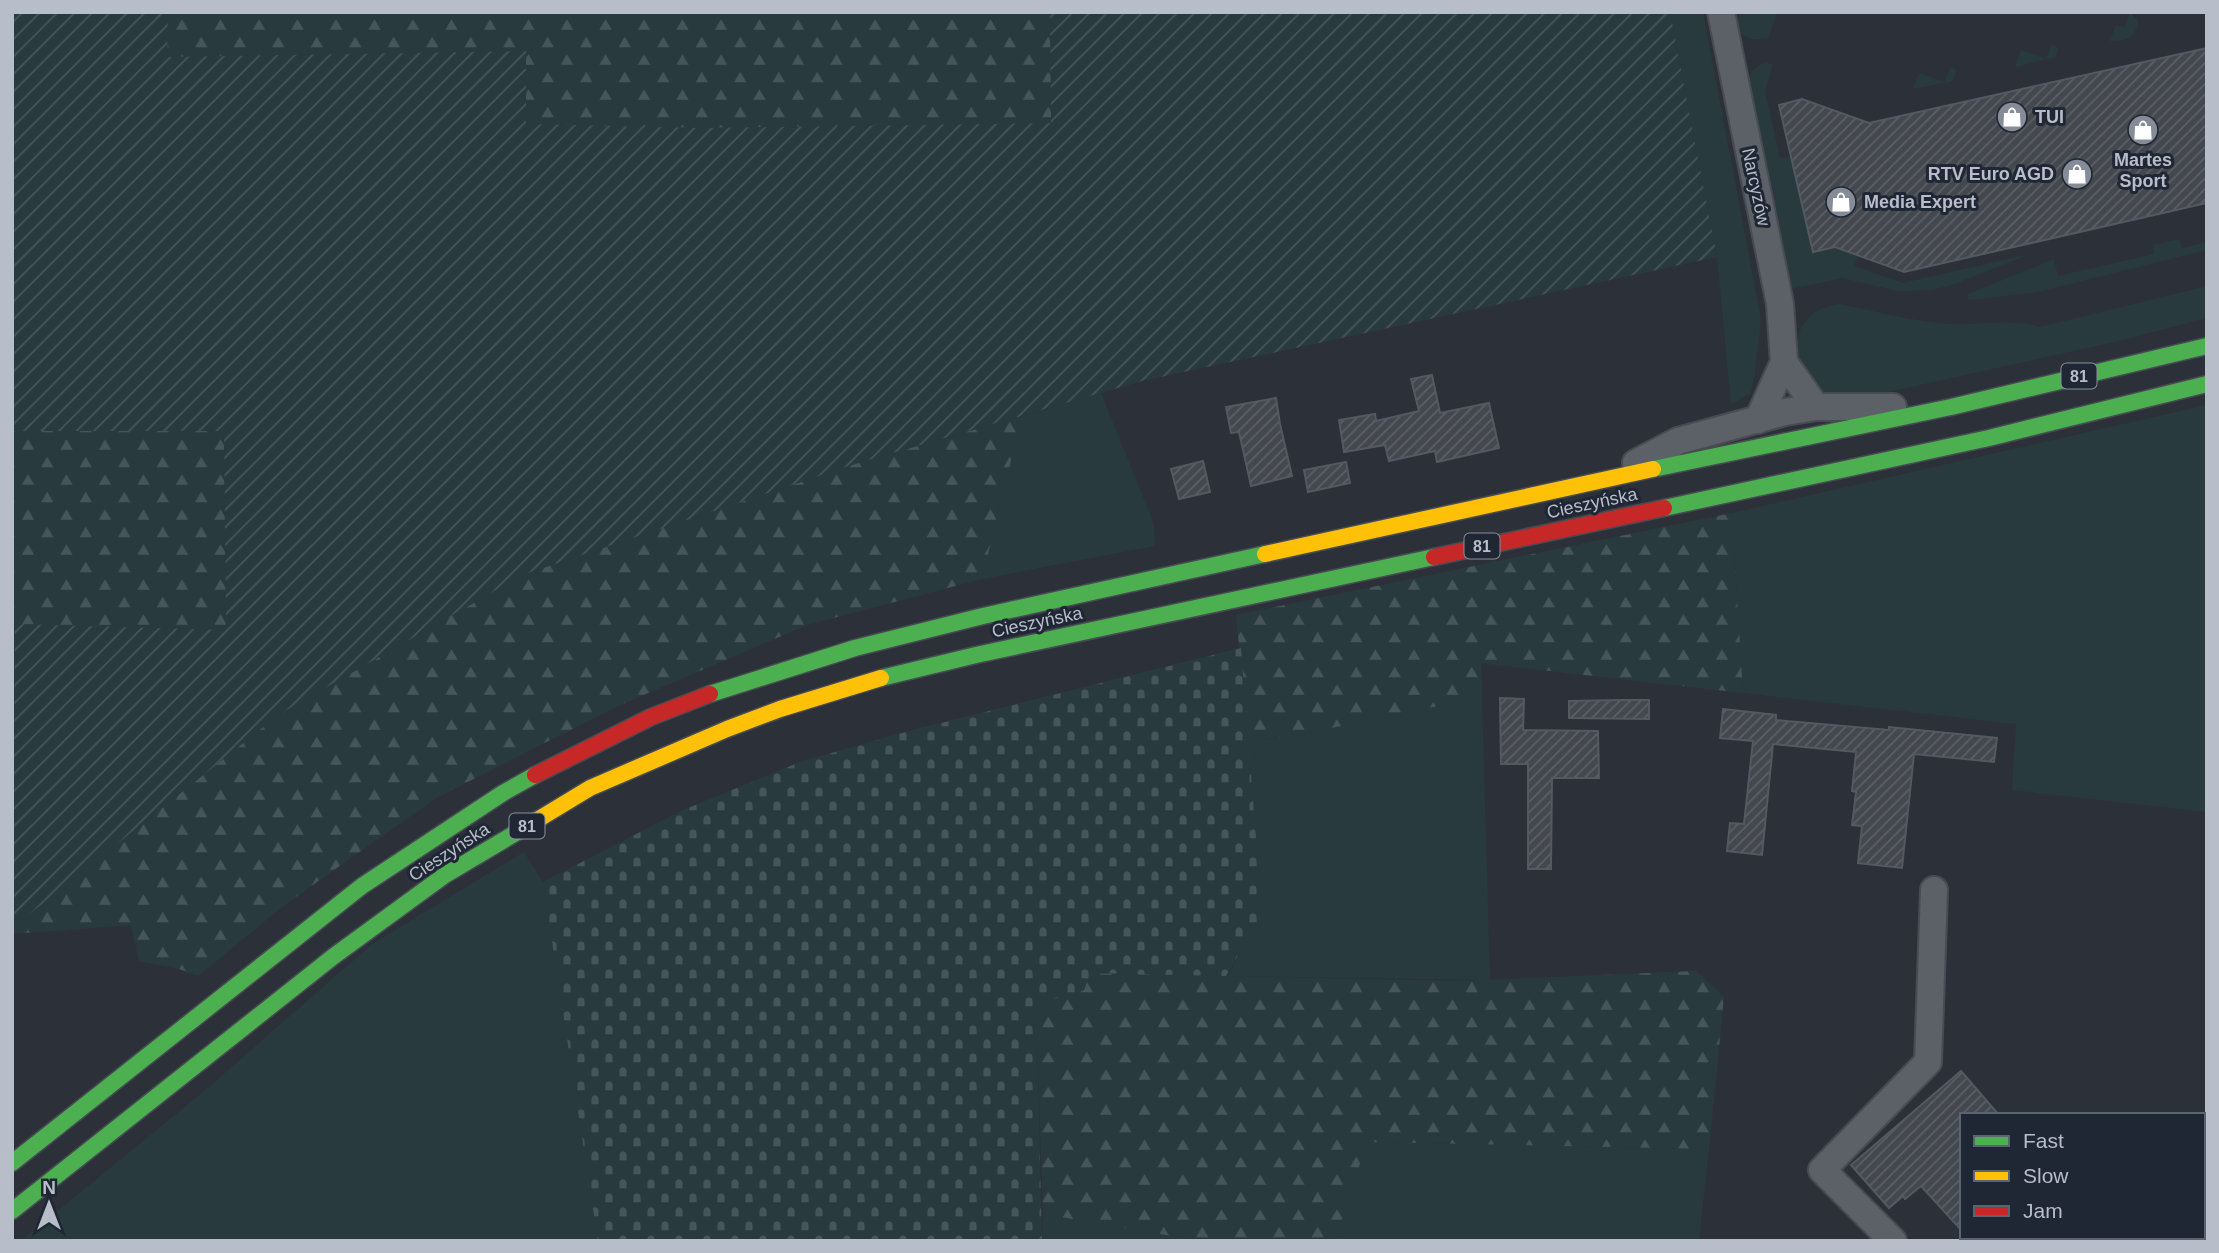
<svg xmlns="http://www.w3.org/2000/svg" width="2219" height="1253" viewBox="0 0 2219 1253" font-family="Arial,sans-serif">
	<defs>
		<pattern id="forest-firs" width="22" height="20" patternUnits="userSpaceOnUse" patternTransform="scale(1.75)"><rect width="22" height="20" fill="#293a3e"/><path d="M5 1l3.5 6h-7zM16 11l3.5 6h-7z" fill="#465559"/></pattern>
		<pattern id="cemetery-stones" width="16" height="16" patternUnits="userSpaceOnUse" patternTransform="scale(1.75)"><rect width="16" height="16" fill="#293a3e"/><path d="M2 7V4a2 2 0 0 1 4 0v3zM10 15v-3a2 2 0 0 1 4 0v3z" fill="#465559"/></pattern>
		<pattern id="garden-furrows" width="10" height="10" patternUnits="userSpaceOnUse" patternTransform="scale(1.75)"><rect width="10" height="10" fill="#293a3e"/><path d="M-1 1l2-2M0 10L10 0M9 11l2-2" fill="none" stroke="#465559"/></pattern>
		<pattern id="building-hatch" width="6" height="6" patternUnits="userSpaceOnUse" patternTransform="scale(1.75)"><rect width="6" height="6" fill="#43474e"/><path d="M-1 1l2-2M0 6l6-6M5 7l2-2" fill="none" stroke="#5c6066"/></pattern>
	</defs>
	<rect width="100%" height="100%" fill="#2c3039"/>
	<g fill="#293a3e">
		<path d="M1670 12H1703L1761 319 1755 372 1751 393 1731 404 1717 257Z"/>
		<path d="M1740 12H1777L1768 38C1753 40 1742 41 1737 24Z"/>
		<path d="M2130 12 2138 21C2137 37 2125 42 2110 41L2116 25 2125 27Z"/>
		<path d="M2052 43 2058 49 2056 57 2015 67 2021 50 2046 59Z"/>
		<path d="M1768 63 1773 65 1765 91 1780 158 1791 156 1813 252 1835 247 1858 256 1854 266 1903 283 2030 254 1952 285 1932 290 1898 291 1842 278 1791 289 1748 81C1750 70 1757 64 1768 63Z"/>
		<path d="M1951 66 1956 71 1953 81 1913 89 1919 73 1945 82Z"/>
		<path d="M2179 239 2182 248 2207 242V250L2038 292 1969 300 1967 297 1968 294 2054 259 2058 276 2154 254 2153 245Z"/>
		<path d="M2207 286V318L2119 341 1852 400C1843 398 1832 397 1825 392 1785 366 1787 310 1840 304 1875 311 1911 321 1948 324 1980 326 2009 317 2040 327Z"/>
		<path d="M1101 393 1154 524 1155 546 982 579 1022 416Z"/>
		<path d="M2207 405V812L2012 790 2016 724 1743 693 1732 513Z"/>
		<path d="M1241 648 1248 740 1288 737 1482 697 1490 980 1228 976 1243 948 1226 976 1090 973 1084 990 715 1241H21L209 1087 372 944 524 852 543 882 681 811 800 762 909 731Z"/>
		<path d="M12 652H15L13 794 12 793Z"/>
		<path d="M1367 1142 1709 1149 1699 1241H1335Z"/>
		<path d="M1043 1214 1201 1241H1042Z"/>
	</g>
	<g fill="url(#forest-firs)">
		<path d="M171 12H1050L1052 123 701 128 525 125 526 51 167 57 168 19Z"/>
		<path d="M1022 416 982 579 807 625 618 706 436 798 283 906 198 976 179 969 139 961 131 925 12 934V928L278 715 522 575 858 463Z"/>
		<path d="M12 431H224L226 631 16 624 15 652H12Z"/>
		<path d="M1732 513 1743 693 1481 663 1482 697 1288 737 1248 740 1236 615Z"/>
		<path d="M1696 971 1724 997 1709 1149 1367 1142 1335 1241H1201L1043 1214 1036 1004 1084 990 1090 973 1458 981Z"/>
	</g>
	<path fill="url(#cemetery-stones)" d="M1241 648 1262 914 1226 976 1090 973 1084 990 1036 1004 1042 1241H598L543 882 681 811 800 762 909 731Z"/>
	<path fill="url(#garden-furrows)" d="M12 12H171L168 20 167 57 526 51V124L701 128 1051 123 1050 12H1670L1717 257 1142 381 858 463 522 575 278 715 12 928 15 624 226 630 224 431H12Z"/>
	<g fill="url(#building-hatch)" stroke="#545861" stroke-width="2">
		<path d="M2207 48V203L1904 272 1835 247 1813 252 1779 105 1802 99 1869 123Z"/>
		<path d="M1432 375 1440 413 1489 403 1499 448 1437 462 1435 451 1389 461 1385 445 1344 452 1339 420 1375 414 1376 421 1419 411 1411 379Z"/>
		<path d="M1276 398 1280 424 1292 476 1251 486 1239 432 1231 433 1226 407Z"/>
		<path d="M1203 461 1210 492 1179 499 1171 469Z"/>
		<path d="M1346 462 1350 483 1308 492 1304 470Z"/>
		<path d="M1500 698 1524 699 1523 730 1598 731 1599 778H1552L1551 869H1528V764H1501Z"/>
		<path d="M1623 700H1649V719L1569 718V701Z"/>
		<path d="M1723 709 1776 715V720L1889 730V727L1997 738 1994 762 1914 754 1902 868 1858 863 1862 826 1852 825 1856 792 1852 791 1856 752 1773 744 1762 855 1727 851 1730 823 1744 824 1753 741 1720 738Z"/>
		<path d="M1961 1071 1999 1115H1962V1231L1921 1186 1905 1199 1903 1196 1889 1208 1851 1165Z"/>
	</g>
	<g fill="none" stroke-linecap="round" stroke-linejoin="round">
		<g stroke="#484c52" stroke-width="30">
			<g id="street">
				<path d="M1721 12 1780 304 1784 362 1758 420"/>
				<path d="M1784 362 1816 407"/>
				<path d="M1636 463 1678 441 1785 412 1816 407H1893"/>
				<path d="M1893 1241 1822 1170 1928 1062 1934 890"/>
			</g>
		</g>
		<g stroke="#474b53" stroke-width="19">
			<g id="fast">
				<path d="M1653 469 1951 407 2207 346"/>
				<path d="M1664 508 1989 438 2207 384"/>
				<path d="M881 678 976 655 1434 557"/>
				<path d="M710 694 855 648 983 616 1265 554"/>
				<path d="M12 1163 362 886 503 793 535 775"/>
				<path d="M12 1211 334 956 445 875 524 828"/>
			</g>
		</g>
		<g stroke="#474b53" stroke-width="19">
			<g id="slow">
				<path d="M1265 554 1653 469"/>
				<path d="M524 828 590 788 727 729 780 709 881 678"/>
			</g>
		</g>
		<g stroke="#474b53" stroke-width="19">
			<g id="jam">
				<path d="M1434 557 1664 508"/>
				<path d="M535 775 651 717 710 694"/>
			</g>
		</g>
		<use href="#street" stroke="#5c6067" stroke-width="26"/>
		<use href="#fast" stroke="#4caf50" stroke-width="16"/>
		<use href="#slow" stroke="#ffc107" stroke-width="16"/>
		<use href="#jam" stroke="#c62828" stroke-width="16"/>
	</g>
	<defs>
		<g id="shop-disc" transform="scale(1.575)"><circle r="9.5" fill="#868c97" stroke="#1f2734"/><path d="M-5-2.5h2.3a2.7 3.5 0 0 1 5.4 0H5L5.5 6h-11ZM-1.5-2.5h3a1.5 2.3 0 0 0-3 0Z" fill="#fff"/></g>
	</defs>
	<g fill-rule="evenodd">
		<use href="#shop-disc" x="2012" y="117"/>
		<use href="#shop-disc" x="2143" y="130"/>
		<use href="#shop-disc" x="2077" y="174"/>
		<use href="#shop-disc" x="1841" y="202"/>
	</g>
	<g text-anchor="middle" stroke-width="6" stroke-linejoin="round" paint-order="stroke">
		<g fill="#1f2734" stroke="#89909c" stroke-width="2">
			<rect x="2061.5" y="363.5" width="35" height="25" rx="5"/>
			<rect x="1464.5" y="533.5" width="35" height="25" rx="5"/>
			<rect x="509.5" y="813.5" width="35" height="25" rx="5"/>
		</g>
		<g font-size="16" font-weight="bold" fill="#b7bdc9">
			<text x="2079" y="382">81</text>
			<text x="1482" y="552">81</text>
			<text x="527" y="832">81</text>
		</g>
		<g font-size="18" font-weight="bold" fill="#b7bdc9" stroke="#1f2734" text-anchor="start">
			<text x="2035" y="123">TUI</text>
			<text x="2143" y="166" text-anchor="middle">Martes<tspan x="2143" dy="21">Sport</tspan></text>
			<text x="2054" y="180" text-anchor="end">RTV Euro AGD</text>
			<text x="1864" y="208">Media Expert</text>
		</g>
		<g font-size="18" fill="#b7bdc9" stroke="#1f2734">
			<text transform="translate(1756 187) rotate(78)" y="6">Narcyzów</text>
			<text transform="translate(1592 503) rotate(-12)" y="6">Cieszyńska</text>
			<text transform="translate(1037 622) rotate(-12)" y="6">Cieszyńska</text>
			<text transform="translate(449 852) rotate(-33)" y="6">Cieszyńska</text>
		</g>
	</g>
	<rect width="2219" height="1253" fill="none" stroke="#b7bdc9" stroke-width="28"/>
	<rect x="1960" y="1113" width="245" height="126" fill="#1f2734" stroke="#5c6370" stroke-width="2"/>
	<rect x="1974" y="1136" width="35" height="10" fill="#4caf50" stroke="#5c6370" stroke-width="2"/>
	<text x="2023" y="1148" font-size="21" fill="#b7bdc9">Fast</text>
	<rect x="1974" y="1171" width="35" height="10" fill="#ffc107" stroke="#5c6370" stroke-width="2"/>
	<text x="2023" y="1183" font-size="21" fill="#b7bdc9">Slow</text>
	<rect x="1974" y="1206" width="35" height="10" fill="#c62828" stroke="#5c6370" stroke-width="2"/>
	<text x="2023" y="1218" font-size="21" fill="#b7bdc9">Jam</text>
	<g transform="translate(49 1204)" stroke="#1f2734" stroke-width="5" paint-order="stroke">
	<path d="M0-5L12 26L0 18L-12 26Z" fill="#b7bdc9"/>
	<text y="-10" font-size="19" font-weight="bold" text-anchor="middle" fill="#b7bdc9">N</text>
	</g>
</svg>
